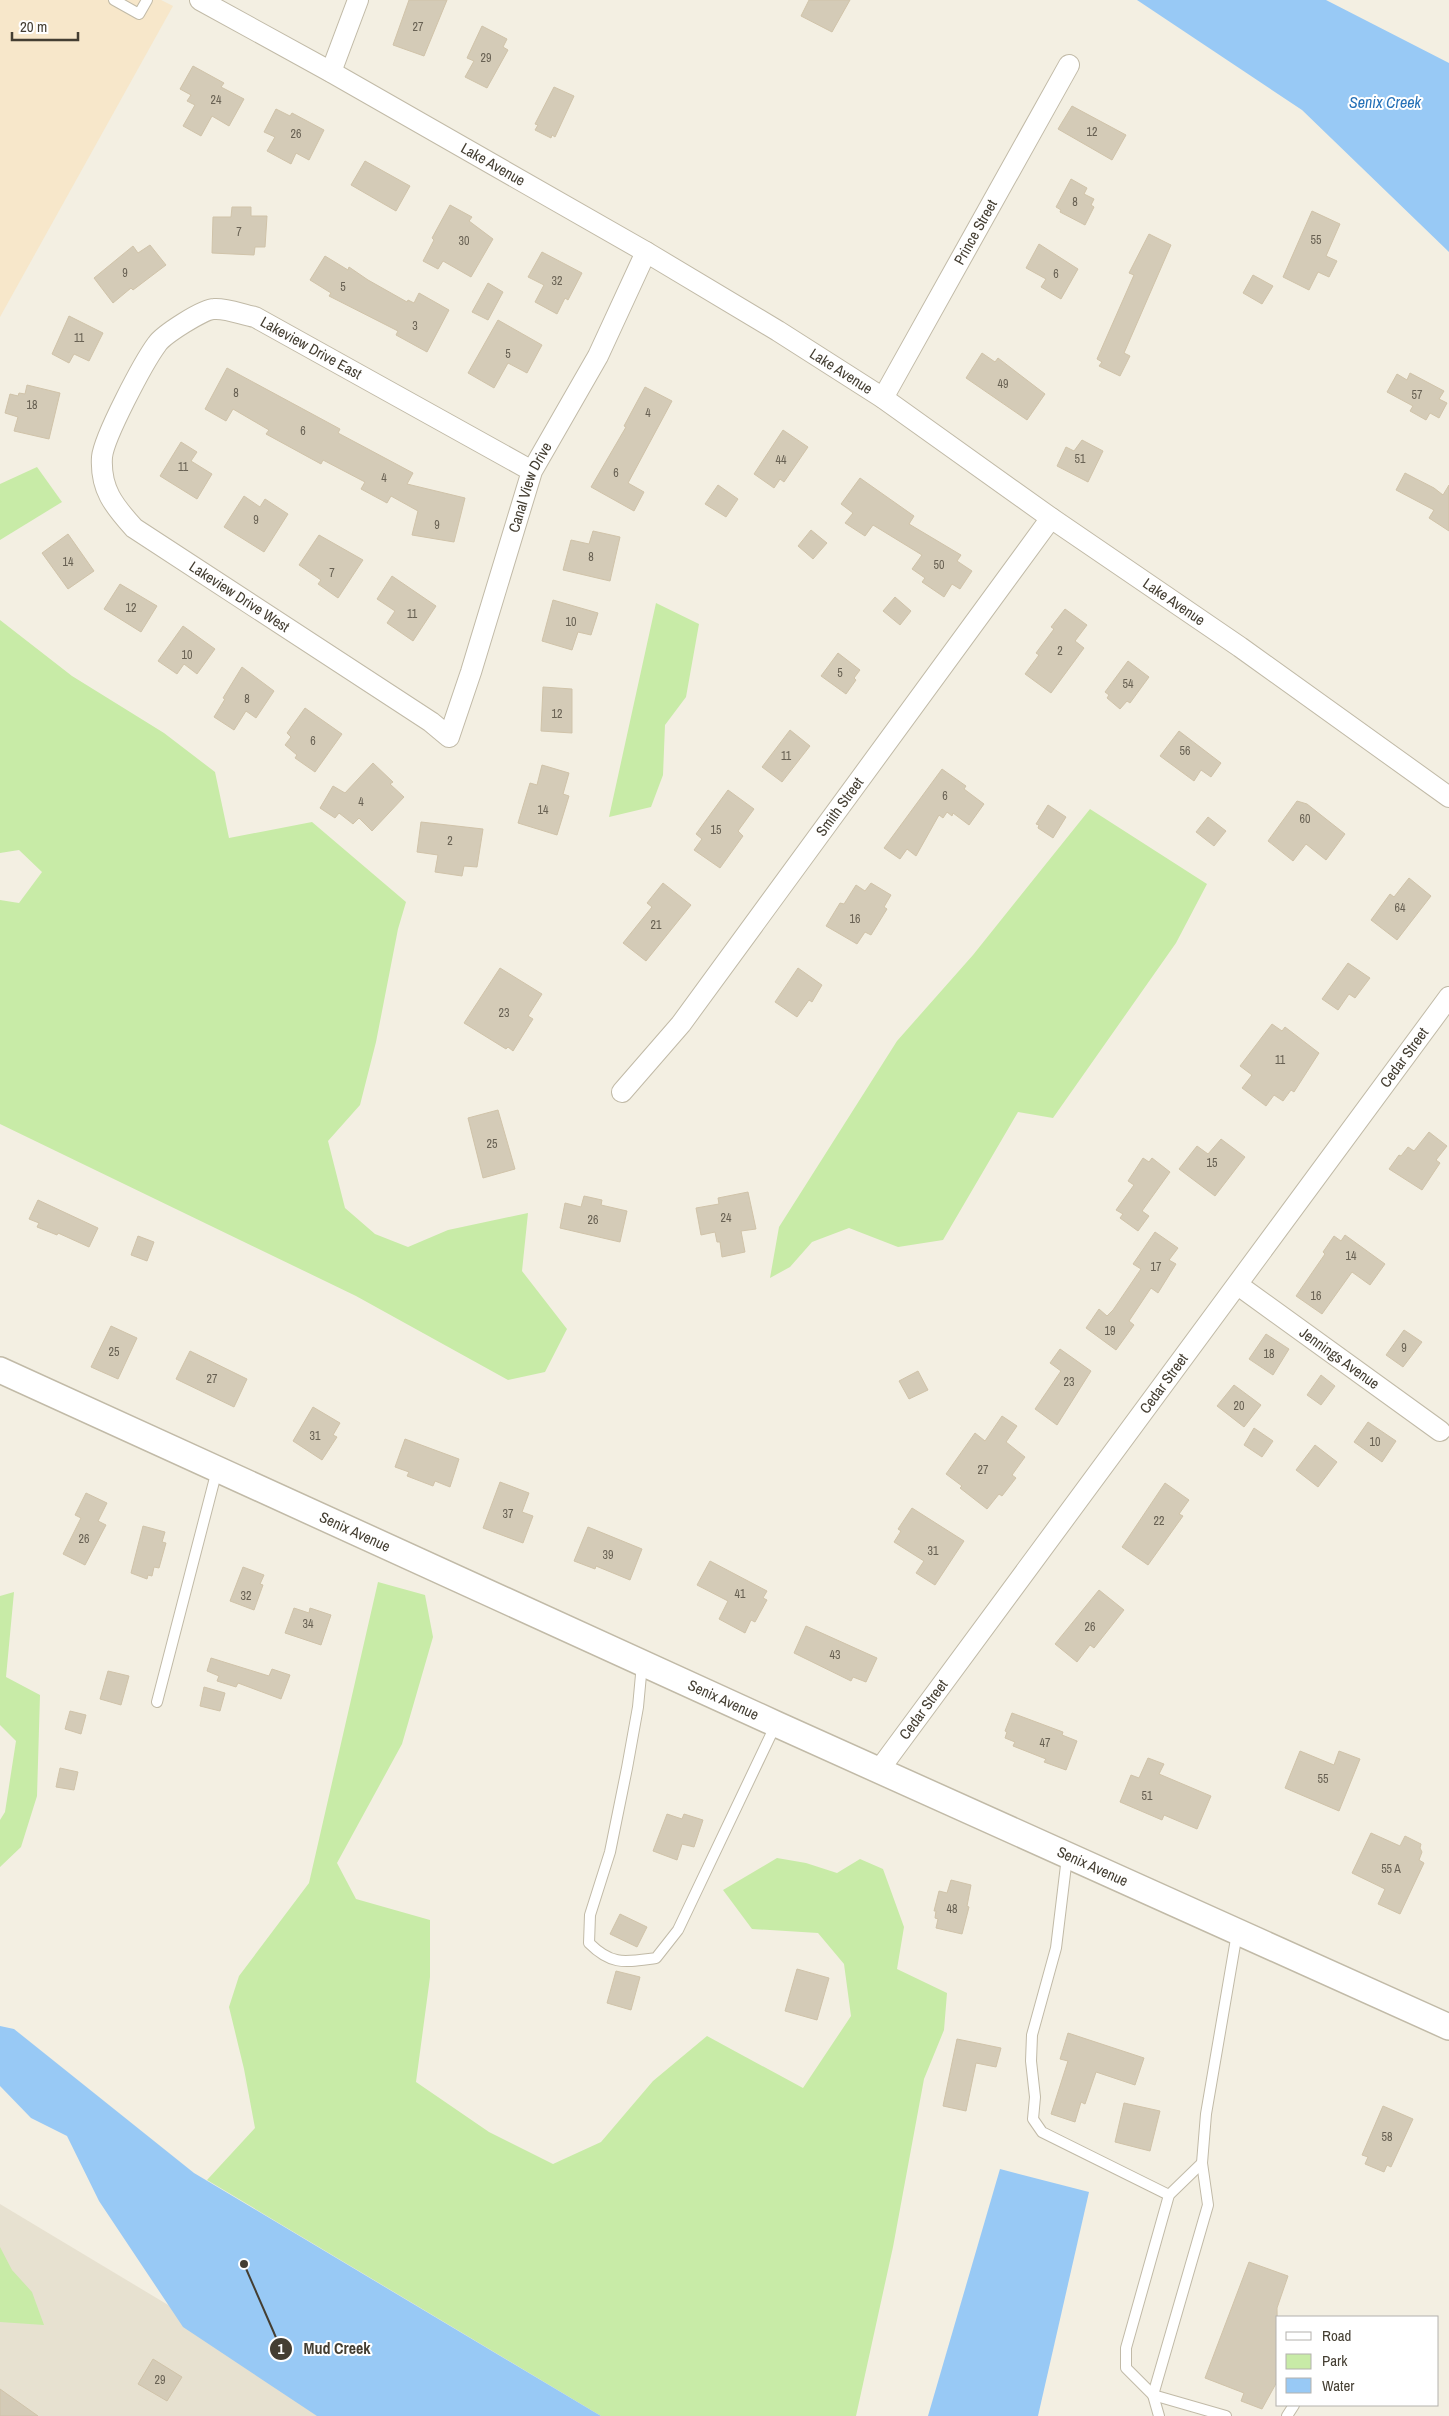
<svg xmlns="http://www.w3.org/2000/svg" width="1449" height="2416" viewBox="0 0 1449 2416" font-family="'Archivo Narrow',sans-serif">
	<rect width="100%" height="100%" fill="#f3efe2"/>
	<path fill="#e7e1d0" d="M0 2204 353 2416H0Z"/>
	<path fill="#f7e7ca" d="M0 0H161L173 6 0 317Z"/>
	<g fill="#c8eba7">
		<path d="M37 467 62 502 0 540V484Z"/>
		<path d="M656 603 699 624 686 697 665 725 663 775 651 807 609 817Z"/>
		<path d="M0 620 72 676 164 733 215 772 229 838 312 822 406 902 398 929 376 1042 360 1105 328 1141 345 1208 375 1234 408 1247 448 1230 528 1213 522 1271 567 1329 545 1372 508 1380 356 1296 0 1124V900L19 903 42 872 19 850 0 853Z"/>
		<path d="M1090 809 1207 884 1176 943 1053 1118 1018 1112 943 1240 898 1247 849 1228 812 1242 790 1267 770 1278 779 1227 897 1041 973 955Z"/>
		<path d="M378 1582 425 1595 433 1637 402 1744 337 1863 356 1899 430 1920V1977L416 2082 489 2132 553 2164 601 2142 653 2081 707 2036 803 2088 851 2016 844 1964 818 1933 752 1929 723 1890 777 1858 806 1863 837 1873 860 1859 883 1869 904 1927 897 1969 947 1993 944 2030 924 2079 893 2247 856 2416H601L207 2180 255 2128 244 2069 229 2007 239 1976 309 1883Z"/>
		<path d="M14 1592 6 1677 40 1695 37 1796 21 1847 0 1867V1820L5 1812 16 1741 0 1725V1596Z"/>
		<path d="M0 2247 12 2270 32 2292 44 2325 0 2322Z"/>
	</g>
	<g fill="#98c9f5">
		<path d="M1137 0H1326L1449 63V252L1302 110Z"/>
		<path d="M0 2026 14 2029 194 2173 601 2416H317L183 2327 99 2201 67 2136 31 2118 0 2086Z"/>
		<path d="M1000 2169 1089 2192 1038 2416H928Z"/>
	</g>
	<g fill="#d4cbb7" stroke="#d0c3a9">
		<path d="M409 0H447L424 56 393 45Z"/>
		<path d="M809 0H850L832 32 801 16Z"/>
		<path d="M482 26 507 39 503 47 508 50 487 88 465 77 474 61 467 58Z"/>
		<path d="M193 66 224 83 221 87 244 99 229 126 212 116 201 136 183 126 195 105 187 101 191 95 180 89Z"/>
		<path d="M554 87 574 96 555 137 552 135 551 138 535 130 538 125 535 124Z"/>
		<path d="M1072 106 1126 135 1112 160 1058 129Z"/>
		<path d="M276 109 290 116 292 113 324 130 309 160 296 153 291 164 267 151 275 137 264 132Z"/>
		<path d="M365 161 410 186 396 211 351 185Z"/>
		<path d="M1071 179 1087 188 1084 194 1094 199 1091 205 1094 207 1085 225 1060 212 1061 210 1056 207Z"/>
		<path d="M450 205 472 217 469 221 493 239 471 277 443 261 438 269 423 261 434 240 432 238Z"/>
		<path d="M232 207H251V216H267L265 247H255L254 255 212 253 213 217H231Z"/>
		<path d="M1312 211 1340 224 1326 256 1337 261 1329 277 1318 272 1309 290 1283 277Z"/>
		<path d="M1149 234 1171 245 1124 353 1130 356 1120 376 1099 366 1102 362 1097 359 1134 275 1129 273Z"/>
		<path d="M1039 244 1078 269 1061 299 1041 287 1046 279 1026 268Z"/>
		<path d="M150 245 166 265 133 290 131 288 113 303 94 278 133 246 138 253Z"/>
		<path d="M542 252 582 273 568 300 565 298 557 314 535 302 544 285 528 277Z"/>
		<path d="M325 256 348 270 349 267 368 280 407 302 408 300 414 303 419 293 449 310 427 352 396 335 398 331 329 296 331 293 310 280Z"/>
		<path d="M1253 275 1273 286 1262 304 1243 293Z"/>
		<path d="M488 283 503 292 488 320 472 312Z"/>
		<path d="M69 316 103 333 89 361 74 354 69 363 52 354Z"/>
		<path d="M498 320 542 345 527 373 508 363 494 388 468 373Z"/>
		<path d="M982 353 995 362 998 358 1045 394 1027 420 966 378Z"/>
		<path d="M227 368 340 429 338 433 413 473 407 484 465 498 454 542 412 535 418 511 391 496 387 503 361 489 365 482 323 460 321 464 266 434 269 430 233 409 226 421 205 409Z"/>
		<path d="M1410 373 1444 391 1439 399 1447 403 1439 418 1430 413 1426 420 1410 411 1413 406 1387 392 1397 374 1407 380Z"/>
		<path d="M27 385 60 393 49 439 14 431 18 417 5 413 10 394 18 396 19 393 25 394Z"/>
		<path d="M645 387 672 401 628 483 644 492 634 511 591 487 626 427 624 426Z"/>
		<path d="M783 430 808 447 784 482 780 479 774 488 754 474Z"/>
		<path d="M1082 440 1103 451 1088 482 1057 466 1066 447 1074 451Z"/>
		<path d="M181 442 197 452 191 461 212 474 197 499 160 476Z"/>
		<path d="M1405 473 1434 488 1443 495 1449 485V531L1429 518 1434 510 1396 490Z"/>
		<path d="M860 478 914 516 909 524 961 555 957 561 972 571 960 589 952 584 944 597 922 582 925 578 912 569 922 555 873 525 865 536 845 523 853 513 841 504Z"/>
		<path d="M718 485 738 499 726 517 705 504Z"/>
		<path d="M244 496 260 507 265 499 288 514 264 552 224 527Z"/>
		<path d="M811 530 827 543 813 559 798 546Z"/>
		<path d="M593 531 620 537 610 581 563 570 571 540 589 544Z"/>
		<path d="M68 534 94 571 68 589 42 553Z"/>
		<path d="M319 535 363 560 338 598 318 584 321 580 299 565Z"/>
		<path d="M392 576 436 606 413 641 387 623 395 611 377 599Z"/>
		<path d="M120 584 157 606 141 632 104 609Z"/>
		<path d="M895 597 911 611 900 625 883 611Z"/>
		<path d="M553 600 598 613 591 635 578 632 572 650 542 641Z"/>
		<path d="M1065 609 1087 625 1075 641 1084 648 1051 693 1025 674 1039 655 1036 653 1054 629 1051 627Z"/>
		<path d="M183 626 215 649 197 674 184 664 177 674 158 661Z"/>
		<path d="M838 653 860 670 854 678 856 680 846 694 821 676Z"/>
		<path d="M1128 661 1149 677 1130 703 1127 701 1120 709 1107 698 1109 695 1105 692Z"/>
		<path d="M242 667 274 691 256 718 246 711 234 730 214 717 225 699 223 698Z"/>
		<path d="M543 687 572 689V733L541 731Z"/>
		<path d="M305 708 342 734 315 772 295 758 297 755 285 745 291 737 287 733Z"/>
		<path d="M790 730 810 746 782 782 762 767Z"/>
		<path d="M1179 731 1221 763 1211 777 1201 770 1194 781 1160 756Z"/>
		<path d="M373 763 393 782 390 784 404 797 372 831 359 818 353 824 339 813 335 818 320 808 333 786 345 793Z"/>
		<path d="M542 765 569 773 563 794 569 796 557 835 518 823 530 783 537 785Z"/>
		<path d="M942 769 966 786 964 789 984 804 969 825 953 813 952 816 947 812 943 818 939 815 916 856 907 849 900 859 884 848Z"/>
		<path d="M728 790 754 809 738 831 743 836 720 868 694 850 702 839 696 834Z"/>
		<path d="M1297 801 1307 804 1345 834 1326 860 1306 844 1293 861 1268 841Z"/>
		<path d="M1048 805 1066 817 1053 838 1038 828 1039 825 1036 824Z"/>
		<path d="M1208 817 1226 831 1214 846 1196 832Z"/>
		<path d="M421 822 483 829 477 867 464 866 462 876 435 872 438 855 417 852Z"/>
		<path d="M1409 878 1431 896 1397 940 1371 920 1390 894 1394 897Z"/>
		<path d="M663 883 691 905 646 961 623 943 652 907 647 903Z"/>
		<path d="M871 883 891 895 884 907 887 909 871 935 865 932 857 944 826 926 840 903 844 904 856 885 865 891Z"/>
		<path d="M1348 963 1370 978 1355 998 1349 994 1338 1010 1322 999Z"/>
		<path d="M500 968 542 994 528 1016 533 1019 513 1051 508 1047 506 1049 464 1023Z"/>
		<path d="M798 968 822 985 812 1002 809 1000 797 1017 775 1002Z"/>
		<path d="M1272 1024 1282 1031 1285 1027 1319 1053 1294 1092 1291 1090 1283 1101 1274 1095 1266 1106 1242 1088 1252 1075 1240 1066Z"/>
		<path d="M498 1110 515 1169 483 1178 468 1118Z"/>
		<path d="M1429 1132 1447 1146 1436 1160 1440 1163 1422 1190 1389 1169 1399 1155 1401 1156 1408 1147 1414 1151Z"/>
		<path d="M1221 1139 1245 1157 1215 1196 1179 1169 1197 1146 1208 1154Z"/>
		<path d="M1143 1158 1149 1162 1152 1158 1170 1172 1142 1211 1149 1216 1138 1231 1120 1218 1123 1214 1116 1210 1134 1185 1128 1181Z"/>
		<path d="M748 1192 756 1229 741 1231 745 1252 722 1257 720 1242H717L715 1232 701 1235 696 1208 719 1204 718 1198Z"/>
		<path d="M584 1196 602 1200 601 1205 627 1211 620 1242 560 1228 565 1203 581 1207Z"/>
		<path d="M38 1200 98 1228 89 1247 58 1233 57 1235 37 1227 39 1223 29 1219Z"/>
		<path d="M1155 1232 1178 1248 1169 1260 1176 1264 1158 1293 1151 1288 1129 1321 1134 1325 1116 1350 1086 1328 1099 1309 1107 1316 1113 1310 1141 1269 1133 1264Z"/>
		<path d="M1345 1235 1385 1264 1370 1285 1352 1272 1322 1314 1296 1296 1325 1254 1323 1252 1334 1236 1341 1241Z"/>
		<path d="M138 1236 154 1242 147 1261 131 1255Z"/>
		<path d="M111 1326 137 1338 118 1379 91 1367Z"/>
		<path d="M1404 1330 1422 1342 1403 1367 1386 1355Z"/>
		<path d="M1266 1334 1289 1349 1273 1375 1249 1359Z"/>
		<path d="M1060 1349 1091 1371 1057 1425 1035 1409 1061 1371 1050 1363Z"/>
		<path d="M190 1351 247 1379 234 1407 176 1379Z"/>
		<path d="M918 1371 928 1390 909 1399 899 1381Z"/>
		<path d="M1321 1375 1335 1386 1321 1405 1307 1395Z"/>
		<path d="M1234 1385 1261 1405 1244 1427 1217 1406Z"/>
		<path d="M313 1407 340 1423 333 1435 337 1437 322 1460 293 1441Z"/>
		<path d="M1002 1416 1017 1426 1006 1442 1025 1457 1012 1475 1016 1478 1002 1496 999 1494 987 1509 960 1488 962 1486 946 1474 975 1433 985 1441Z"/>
		<path d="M1368 1422 1396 1441 1382 1462 1354 1442Z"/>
		<path d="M1254 1428 1273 1441 1262 1457 1244 1445Z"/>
		<path d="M405 1439 459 1459 450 1487 435 1481 433 1486 407 1476 409 1472 395 1467Z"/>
		<path d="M1315 1445 1337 1462 1318 1487 1296 1470Z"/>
		<path d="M500 1482 529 1493 522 1512 533 1516 523 1543 483 1528Z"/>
		<path d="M1165 1483 1189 1500 1179 1514 1183 1516 1148 1565 1122 1547Z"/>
		<path d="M86 1493 107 1503 98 1521 106 1525 85 1565 63 1554 81 1518 75 1515Z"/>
		<path d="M912 1508 964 1541 935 1585 916 1573 924 1561 894 1542 901 1531 898 1529Z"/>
		<path d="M143 1526 165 1532 162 1542 166 1543 159 1568 154 1567 152 1576 148 1575 147 1579 131 1573Z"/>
		<path d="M588 1527 642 1549 630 1580 596 1566 595 1569 574 1561Z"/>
		<path d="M710 1561 767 1591 763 1598 767 1600 755 1622 751 1620 745 1633 719 1619 728 1601 697 1585Z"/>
		<path d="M243 1567 264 1575 260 1584 263 1585 254 1610 230 1601Z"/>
		<path d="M1099 1590 1124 1610 1094 1648 1090 1645 1077 1662 1055 1644Z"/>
		<path d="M294 1608 309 1613 310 1608 331 1615 321 1645 285 1633Z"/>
		<path d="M806 1626 877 1658 866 1682 853 1677 851 1681 794 1653Z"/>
		<path d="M211 1658 269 1676 272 1669 290 1675 281 1699 238 1683 236 1687 217 1681 219 1676 207 1671Z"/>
		<path d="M108 1671 129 1676 121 1705 100 1699Z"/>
		<path d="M204 1687 225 1693 220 1711 200 1706Z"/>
		<path d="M70 1711 86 1715 81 1734 65 1729Z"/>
		<path d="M1012 1713 1063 1732 1062 1735 1077 1741 1066 1770 1044 1762 1046 1759 1013 1746 1015 1742 1005 1738 1007 1732 1005 1731Z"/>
		<path d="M1300 1751 1334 1765 1339 1751 1360 1759 1339 1811 1285 1788Z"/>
		<path d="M1148 1758 1164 1764 1159 1774 1211 1796 1197 1829 1164 1815 1162 1820 1120 1802 1131 1775 1139 1778Z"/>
		<path d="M60 1768 78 1772 74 1790 56 1787Z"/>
		<path d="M667 1814 682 1819 684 1814 703 1820 694 1847 682 1844 677 1860 653 1851Z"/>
		<path d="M1371 1833 1400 1846 1405 1836 1421 1844 1420 1848 1422 1852 1419 1860 1424 1863 1400 1914 1378 1904 1385 1889 1352 1873Z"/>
		<path d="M951 1880 971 1885 967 1906 969 1907 962 1934 936 1928 938 1919 935 1918 936 1911H934L939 1891 947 1893Z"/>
		<path d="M620 1914 647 1927 637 1947 610 1934Z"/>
		<path d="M797 1969 829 1978 817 2020 785 2011Z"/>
		<path d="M616 1971 640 1977 631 2010 607 2003Z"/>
		<path d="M1068 2033 1144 2058 1135 2085 1096 2072 1085 2104 1081 2102 1075 2122 1051 2114 1068 2061 1060 2059Z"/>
		<path d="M957 2039 1001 2048 996 2067 976 2063 966 2111 943 2106Z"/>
		<path d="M1124 2103 1160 2111 1150 2151 1115 2142Z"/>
		<path d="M1383 2106 1413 2119 1391 2167 1387 2165 1384 2172 1365 2164 1368 2157 1362 2155Z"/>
		<path d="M1249 2262 1288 2276 1277 2308 1278 2380 1262 2409 1241 2401 1244 2393 1205 2378Z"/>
		<path d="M153 2359 182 2377 167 2401 138 2384Z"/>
		<path d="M0 2389 38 2416H0Z"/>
	</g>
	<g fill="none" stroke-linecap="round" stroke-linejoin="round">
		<g stroke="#c1baa7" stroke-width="12">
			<g id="service">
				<path d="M114 0 139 14 147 0"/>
				<path d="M642 1664 638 1707 627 1768 610 1852 590 1915 589 1943C612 1966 625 1962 656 1958L678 1930 776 1724"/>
				<path d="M157 1702 217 1470"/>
				<path d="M1067 1857 1056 1948 1032 2035 1031 2061 1035 2097 1033 2119 1042 2132 1169 2195"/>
				<path d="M1202 2163 1169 2195 1126 2348V2368L1153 2395 1226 2416"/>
				<path d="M1159 2416 1153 2395 1208 2205 1202 2163 1206 2114 1237 1933"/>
				<path d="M1287 2416 1294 2405"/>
			</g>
		</g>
		<g stroke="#c1baa7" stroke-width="22">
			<g id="minor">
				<path id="s1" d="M200 0 331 72 646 252 778 331 883 398 1051 518 1240 647 1449 797"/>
				<path d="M331 72 358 0"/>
				<path id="s2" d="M883 398 1069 65"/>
				<path id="s3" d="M532 471 255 317C243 315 227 308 214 309 203 309 163 335 157 344 143 363 104 437 102 457 100 489 114 506 134 528L431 722 449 737 471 672 532 471 598 356 646 252"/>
				<path id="s4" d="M622 1092 681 1024 1051 518"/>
				<path id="s5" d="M1238 1285 1440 1431"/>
				<path id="s6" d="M879 1770 1449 997"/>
			</g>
		</g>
		<g stroke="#c1baa7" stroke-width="28">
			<g id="tertiary">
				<path id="s7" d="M0 1370 776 1724 1449 2027"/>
			</g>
		</g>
		<use href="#service" stroke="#fff" stroke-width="10"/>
		<use href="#minor" stroke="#fff" stroke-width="20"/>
		<use href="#tertiary" stroke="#fff" stroke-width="25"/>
	</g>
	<g text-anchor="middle" stroke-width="4" stroke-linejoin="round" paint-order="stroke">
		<g font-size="12" fill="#686153">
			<text x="418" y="31">27</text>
			<text x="486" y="62">29</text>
			<text x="216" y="104">24</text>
			<text x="1092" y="136">12</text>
			<text x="296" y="138">26</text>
			<text x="1075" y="206">8</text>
			<text x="239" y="236">7</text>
			<text x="1316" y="244">55</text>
			<text x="464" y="245">30</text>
			<text x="125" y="277">9</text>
			<text x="1056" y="278">6</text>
			<text x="557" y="285">32</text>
			<text x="343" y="291">5</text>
			<text x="415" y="330">3</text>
			<text x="79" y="342">11</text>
			<text x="508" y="358">5</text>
			<text x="1003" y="388">49</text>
			<text x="236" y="397">8</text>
			<text x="1417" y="399">57</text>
			<text x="32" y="409">18</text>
			<text x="648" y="417">4</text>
			<text x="303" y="435">6</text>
			<text x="1080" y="463">51</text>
			<text x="781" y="464">44</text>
			<text x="183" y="471">11</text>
			<text x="616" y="477">6</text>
			<text x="384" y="482">4</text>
			<text x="256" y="524">9</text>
			<text x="437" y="529">9</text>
			<text x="591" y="561">8</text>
			<text x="68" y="566">14</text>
			<text x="939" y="569">50</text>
			<text x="332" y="577">7</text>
			<text x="131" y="612">12</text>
			<text x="412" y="618">11</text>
			<text x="571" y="626">10</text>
			<text x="1060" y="655">2</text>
			<text x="187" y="659">10</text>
			<text x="840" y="677">5</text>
			<text x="1128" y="688">54</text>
			<text x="247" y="703">8</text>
			<text x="557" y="718">12</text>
			<text x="313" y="745">6</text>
			<text x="1185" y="755">56</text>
			<text x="786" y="760">11</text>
			<text x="945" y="800">6</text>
			<text x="361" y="806">4</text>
			<text x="543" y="814">14</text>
			<text x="1305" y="823">60</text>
			<text x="716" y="834">15</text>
			<text x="450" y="845">2</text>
			<text x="1400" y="912">64</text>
			<text x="855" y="923">16</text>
			<text x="656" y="929">21</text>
			<text x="504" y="1017">23</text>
			<text x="1280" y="1064">11</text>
			<text x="492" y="1148">25</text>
			<text x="1212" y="1167">15</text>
			<text x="726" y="1222">24</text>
			<text x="593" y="1224">26</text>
			<text x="1351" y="1260">14</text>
			<text x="1156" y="1271">17</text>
			<text x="1316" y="1300">16</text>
			<text x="1110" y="1335">19</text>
			<text x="1404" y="1352">9</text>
			<text x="114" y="1356">25</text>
			<text x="1269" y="1358">18</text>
			<text x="212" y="1383">27</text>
			<text x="1069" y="1386">23</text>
			<text x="1239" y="1410">20</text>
			<text x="315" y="1440">31</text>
			<text x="1375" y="1446">10</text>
			<text x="983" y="1474">27</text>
			<text x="508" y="1518">37</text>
			<text x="1159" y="1525">22</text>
			<text x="84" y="1543">26</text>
			<text x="933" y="1555">31</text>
			<text x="608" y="1559">39</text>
			<text x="740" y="1598">41</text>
			<text x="246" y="1600">32</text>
			<text x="308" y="1628">34</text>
			<text x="1090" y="1631">26</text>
			<text x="835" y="1659">43</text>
			<text x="1045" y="1747">47</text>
			<text x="1323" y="1783">55</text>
			<text x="1147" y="1800">51</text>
			<text x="1391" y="1873">55 A</text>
			<text x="952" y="1913">48</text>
			<text x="1387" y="2141">58</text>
			<text x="160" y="2384">29</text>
		</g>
		<g font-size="15" fill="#443e32" stroke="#fff">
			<text dy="5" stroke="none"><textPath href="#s1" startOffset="336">Lake Avenue</textPath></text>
			<text dy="5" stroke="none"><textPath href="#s2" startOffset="190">Prince Street</textPath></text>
			<text transform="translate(311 348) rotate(29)" y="5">Lakeview Drive East</text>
			<text dy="5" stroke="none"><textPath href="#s1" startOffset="741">Lake Avenue</textPath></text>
			<text dy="5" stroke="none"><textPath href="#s3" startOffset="1274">Canal View Drive</textPath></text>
			<text dy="5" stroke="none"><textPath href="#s3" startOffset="759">Lakeview Drive West</textPath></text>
			<text dy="5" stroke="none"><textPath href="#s1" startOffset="1146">Lake Avenue</textPath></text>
			<text dy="5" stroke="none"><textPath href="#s4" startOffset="359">Smith Street</textPath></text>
			<text dy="5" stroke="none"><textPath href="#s6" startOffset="885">Cedar Street</textPath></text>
			<text dy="5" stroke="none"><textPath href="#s5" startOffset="125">Jennings Avenue</textPath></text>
			<text dy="5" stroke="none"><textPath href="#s6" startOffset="480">Cedar Street</textPath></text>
			<text dy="5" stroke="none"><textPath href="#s7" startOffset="390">Senix Avenue</textPath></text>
			<text dy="5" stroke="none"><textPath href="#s7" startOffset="795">Senix Avenue</textPath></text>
			<text dy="5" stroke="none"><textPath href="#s6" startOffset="75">Cedar Street</textPath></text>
			<text dy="5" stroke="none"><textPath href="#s7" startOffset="1200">Senix Avenue</textPath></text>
		</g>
		<g font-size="16" font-style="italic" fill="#2470b7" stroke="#fff">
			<text x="1385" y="108">Senix Creek</text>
		</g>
	</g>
	<path fill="none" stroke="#443e32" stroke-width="2" d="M244 2264L281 2349"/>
	<g fill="#443e32" stroke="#fff" stroke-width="2">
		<circle cx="244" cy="2264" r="5"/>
		<circle cx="281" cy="2349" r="12"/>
	</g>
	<g font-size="15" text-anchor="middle" font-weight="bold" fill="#fff">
		<text x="281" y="2354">1</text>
	</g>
	<g font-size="16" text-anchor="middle" font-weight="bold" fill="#443e32" stroke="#fff" stroke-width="4" stroke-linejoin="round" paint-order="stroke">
		<text x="337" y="2354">Mud Creek</text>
	</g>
	<rect x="1276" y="2316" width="162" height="90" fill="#ffffff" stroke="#b4b2ad"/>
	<rect x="1286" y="2332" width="25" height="8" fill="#ffffff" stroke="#b4b2ad"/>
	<text x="1322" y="2341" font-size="15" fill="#443e32">Road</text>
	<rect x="1286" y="2354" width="25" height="15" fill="#c8eba7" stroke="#b4b2ad"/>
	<text x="1322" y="2366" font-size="15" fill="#443e32">Park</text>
	<rect x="1286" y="2378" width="25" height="15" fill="#98c9f5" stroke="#b4b2ad"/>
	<text x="1322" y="2391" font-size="15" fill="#443e32">Water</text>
	<path d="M12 32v8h66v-8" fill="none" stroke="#443e32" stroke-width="2.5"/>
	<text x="20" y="32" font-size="15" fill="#443e32" stroke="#ffffff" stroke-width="4" paint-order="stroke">20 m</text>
</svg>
